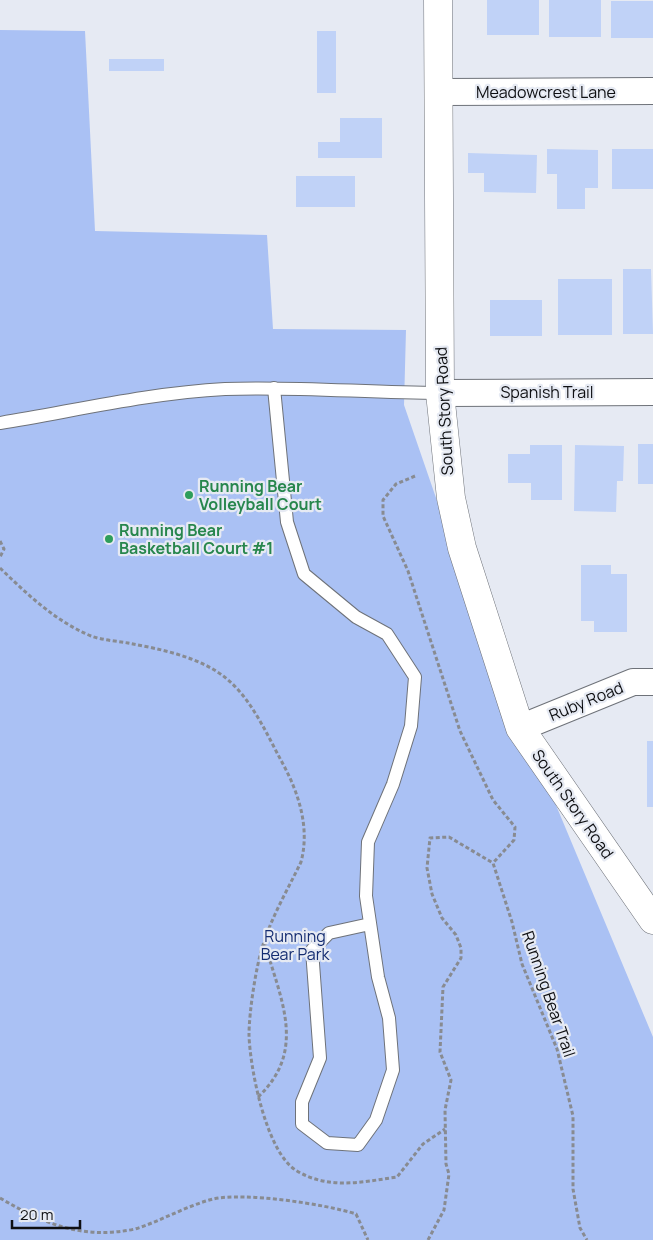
<svg xmlns="http://www.w3.org/2000/svg" width="653" height="1240" viewBox="0 0 653 1240" font-family="Manrope,sans-serif">
	<rect width="100%" height="100%" fill="#e6eaf3"/>
	<path fill="#aac1f4" d="M0 30 85 31 95 231 267 235 273 329 406 330 404 405 476 614 653 1037V1240H0Z"/>
	<g fill="#c0d2f7">
		<rect x="487" y="0" width="52" height="35"/>
		<rect x="549" y="0" width="52" height="37"/>
		<rect x="611" y="1" width="42" height="37"/>
		<rect x="317" y="31" width="19" height="62"/>
		<rect x="109" y="59" width="55" height="12"/>
		<path d="M340 118H382V158H318V142H340Z"/>
		<path d="M547 149 598 150V188H585V209H557V174H547Z"/>
		<rect x="612" y="149" width="41" height="40"/>
		<path d="M468 153 537 155 536 193 484 192V173H468Z"/>
		<rect x="296" y="176" width="59" height="31"/>
		<path d="M623 269H651L653 334H623Z"/>
		<rect x="558" y="279" width="54" height="56"/>
		<rect x="490" y="300" width="52" height="36"/>
		<rect x="638" y="444" width="15" height="40"/>
		<path d="M530 445H562V500H531V483H508V454H530Z"/>
		<path d="M575 445 624 446 623 481H617L616 512 574 511Z"/>
		<path d="M581 565H611V574H627V632H594V621H581Z"/>
		<rect x="647" y="741" width="6" height="66"/>
	</g>
	<g fill="none" stroke-linecap="round" stroke-linejoin="round">
		<g stroke="#6e7279" stroke-width="14">
			<g id="lane">
				<path d="M274 388 287 522 304 574 356 617 387 634 415 677 411 726 393 784 368 842 366 896 378 977 389 1018 393 1070 376 1120 358 1145 327 1143 302 1124V1102L320 1058 312 950 329 933 370 924"/>
				<path d="M0 423C74 411 149 393 225 389 296 386 368 393 440 393"/>
			</g>
		</g>
		<g stroke="#6e7279" stroke-width="28">
			<g id="street">
				<path d="M440 92 653 91"/>
				<path d="M440 393 653 392"/>
				<path d="M520 728 633 682H653"/>
			</g>
		</g>
		<g stroke="#6e7279" stroke-width="29">
			<path id="secondary" d="M438 0 440 393 451 498 462 548 520 728 653 920"/>
		</g>
		<g stroke="#888b91" stroke-width="3" stroke-dasharray="4 2.5" stroke-linecap="butt">
			<path d="M415 476 396 484 383 500V516L408 571 460 731 493 800 515 827 514 840 493 863"/>
			<path d="M0 541 4 549 0 557"/>
			<path d="M0 568C27 594 55 621 91 636 102 640 116 641 128 643 160 649 201 657 227 679 253 701 267 735 283 764 299 794 310 828 301 862 288 889 272 916 263 945 256 966 249 1012 249 1035 250 1068 266 1153 297 1171 329 1190 362 1182 397 1177L423 1144 445 1129"/>
			<path d="M258 1097C308 1050 280 998 264 941"/>
			<path d="M0 1198C44 1224 83 1240 135 1229 161 1221 186 1206 213 1199 244 1192 325 1204 356 1214L368 1240"/>
			<path d="M428 1240 444 1210 449 1174 446 1164 445 1110 451 1080 440 1052 443 987 461 958V948L456 935 442 918 432 894 427 868 430 838 449 837 493 863 512 922 522 964 557 1049 573 1116V1189L580 1228 587 1240"/>
		</g>
		<use href="#lane" stroke="#fff" stroke-width="12"/>
		<use href="#street" stroke="#fff" stroke-width="26"/>
		<use href="#secondary" stroke="#fff" stroke-width="28"/>
	</g>
	<g fill="#2e9e5b" stroke="#e6eaf3" stroke-width="2">
		<circle cx="189" cy="495" r="5"/>
		<circle cx="109" cy="539" r="5"/>
	</g>
	<g text-anchor="middle" stroke-width="4.5" stroke-linejoin="round" paint-order="stroke">
		<g font-size="16" fill="#0e0f12" stroke="#e6eaf3">
			<text x="546" y="98">Meadowcrest Lane</text>
			<text x="547" y="398">Spanish Trail</text>
			<text transform="translate(444 411) rotate(-93)" y="6">South Story Road</text>
			<text transform="translate(586 701) rotate(-22)" y="6">Ruby Road</text>
			<text transform="translate(573 804) rotate(55)" y="6">South Story Road</text>
			<text transform="translate(549 994) rotate(71)" y="6">Running Bear Trail</text>
		</g>
		<g font-size="16" font-weight="bold" fill="#27864d" stroke="#e6eaf3" text-anchor="start">
			<text x="199" y="492">Running Bear<tspan x="199" dy="18">Volleyball Court</tspan></text>
			<text x="119" y="536">Running Bear<tspan x="119" dy="18">Basketball Court #1</tspan></text>
		</g>
		<g font-size="16" fill="#152d71" stroke="#e6eaf3">
			<text x="295" y="942">Running<tspan x="295" dy="18">Bear Park</tspan></text>
		</g>
	</g>
	<path d="M12 1220v8h68v-8" fill="none" stroke="#0e0f12" stroke-width="2.5"/>
	<text x="20" y="1220" font-size="15" fill="#0e0f12" stroke="#e6eaf3" stroke-width="4" paint-order="stroke">20 m</text>
</svg>
